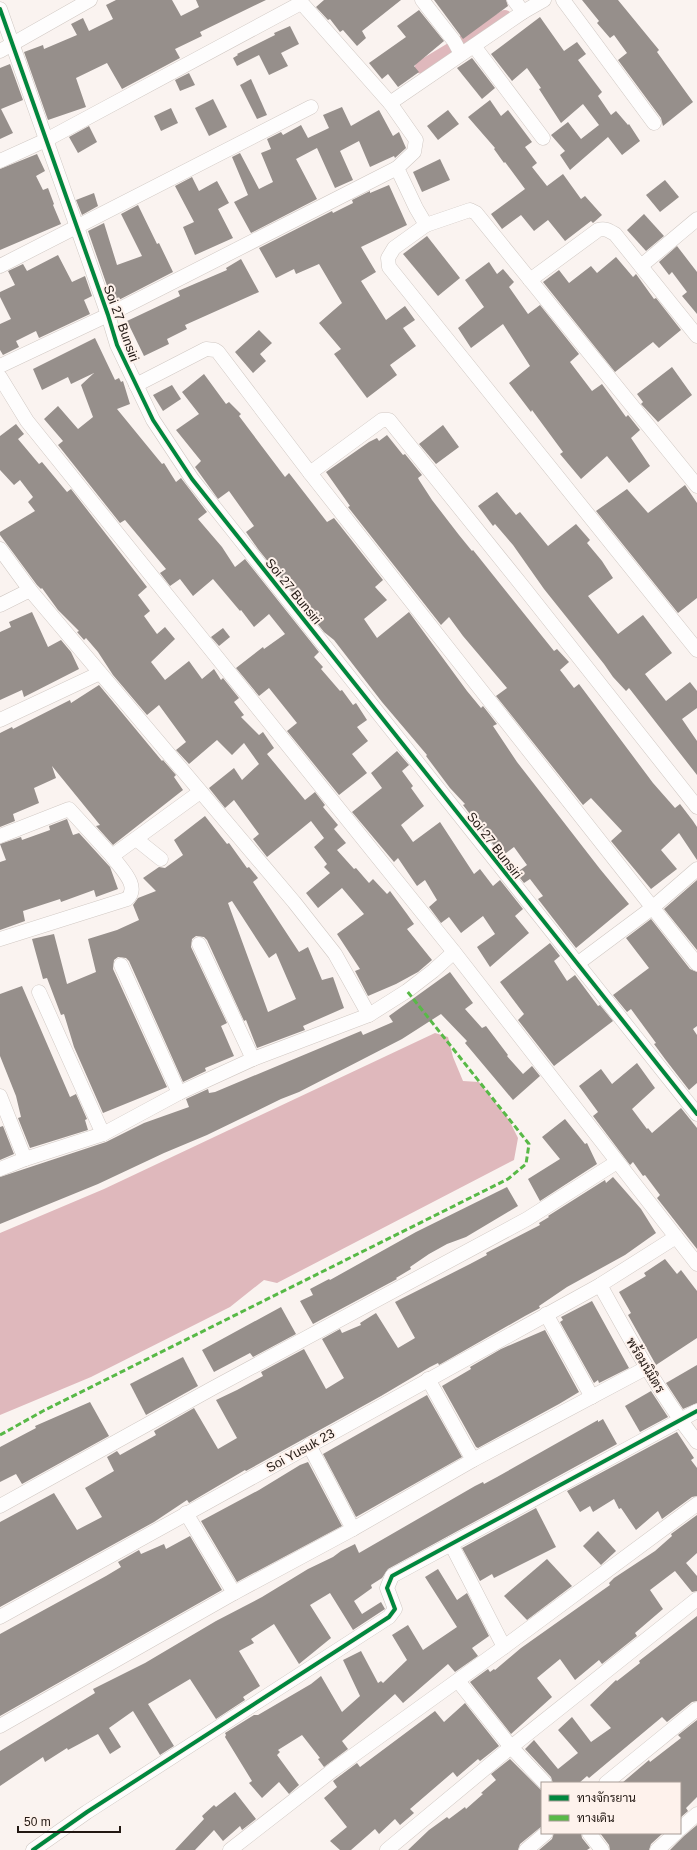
<svg xmlns="http://www.w3.org/2000/svg" width="697" height="1850" viewBox="0 0 697 1850" font-family="Arial,Sarabun,sans-serif">
	<rect width="100%" height="100%" fill="#faf3f0"/>
	<path fill="#dfb8bc" d="M435 1033 448 1037 453 1057 463 1081 479 1082 509 1120 518 1138 514 1160 277 1283 264 1280 230 1307 91 1377 0 1415V1233L104 1189Z"/>
	<g fill="none" stroke-linecap="round" stroke-linejoin="round">
		<path stroke="#dfb8bc" stroke-width="14" d="M422 67 505 17"/>
	</g>
	<g fill="#968f8b" fill-rule="evenodd">
		<path d="M116 0H172L181 16 199 7 196 0H266L200 32 202 36 175 49 180 58 122 89 107 63 76 78 86 107 48 120 24 52 43 45 44 49 77 35 71 24 83 18 89 31 113 19 106 5Z"/>
		<path d="M324 0H401L362 31 366 38 357 46 343 30 340 32 330 19 328 20 316 7Z"/>
		<path d="M434 0H506L508 6 463 39Z"/>
		<path d="M582 0H618L659 50 657 52 693 102 663 126 661 118 618 60 627 53 614 35 610 38 597 23 599 21Z"/>
		<path d="M419 10 444 41 414 66 419 72 398 87 388 74 382 79 369 63 406 37 397 26Z"/>
		<path d="M540 17 564 51 577 42 586 54 578 60 602 92 598 96 611 115 616 111 628 125 629 124 640 141 622 155 608 137 570 170 560 155 565 151 551 135 568 122 581 139 599 125 583 104 561 123 539 89 541 88 527 68 512 81 491 54Z"/>
		<path d="M290 26 299 44 281 53 288 66 269 75 259 55 237 66 233 58 238 55 237 54 275 35 274 33Z"/>
		<path d="M472 58 495 88 482 99 457 68Z"/>
		<path d="M10 64 23 100 1 109 13 133 0 139V68Z"/>
		<path d="M189 73 195 85 180 91 175 80Z"/>
		<path d="M251 79 267 115 257 119 240 85Z"/>
		<path d="M213 99 227 127 209 136 195 108Z"/>
		<path d="M490 100 501 116 508 110 532 142 525 147 537 163 532 167 547 186 563 174 581 199 585 196 602 215 593 223 591 221 565 241 548 220 534 231 521 215 502 229 491 214 525 189 505 162 504 163 494 149 495 148 468 117Z"/>
		<path d="M342 107 351 126 379 110 393 136 399 132 406 148 395 158 394 156 370 167 359 141 340 151 353 180 335 188 317 148 296 159 317 199 251 233 234 202 248 195 232 157 240 153 259 189 273 182 261 153 271 149 267 139 281 132 283 135 301 125 308 138 329 128 323 115Z"/>
		<path d="M171 108 178 123 161 131 154 116Z"/>
		<path d="M448 110 459 124 438 140 427 126Z"/>
		<path d="M89 126 97 142 78 153 69 137Z"/>
		<path d="M37 154 45 171 36 176 43 190 48 188 54 204 53 205 61 224 0 250V169Z"/>
		<path d="M440 159 450 180 422 192 413 172Z"/>
		<path d="M192 177 199 191 217 181 229 203 218 209 233 238 195 255 183 227 194 222 175 186Z"/>
		<path d="M665 180 679 197 660 212 646 195Z"/>
		<path d="M389 185 407 225 361 247 376 272 361 281 386 320 405 306 415 320 403 328 416 346 390 365 397 375 367 398 334 354 341 349 319 323 342 303 319 264 296 274 294 269 276 278 259 248 332 211 333 213 353 203 352 200 370 191V193Z"/>
		<path d="M94 193 98 206 82 215 76 200Z"/>
		<path d="M138 205 157 244 159 243 173 272 113 303 88 231 104 223 117 265 142 256 121 214Z"/>
		<path d="M644 214 664 236 646 251 627 230Z"/>
		<path d="M427 236 460 278 438 296 403 254Z"/>
		<path d="M677 246 697 272V314L682 296 687 292 672 272 669 275 659 262Z"/>
		<path d="M58 255 72 282 85 276 92 296 84 300 90 314 39 338 36 331 16 341 19 347 3 355 0 350V324L11 319 0 297V292L15 285 8 271 23 264 27 271Z"/>
		<path d="M616 257 633 277 636 274 654 299 656 298 681 330 659 348 653 342 615 372 543 282 559 270 569 283 591 266 597 273Z"/>
		<path d="M241 259 259 292 185 325 187 329 167 339 169 344 144 356 127 321 180 296 178 291 227 270 226 268Z"/>
		<path d="M489 262 497 274 503 269 514 282 509 287 528 314 540 305 579 354 570 362 592 391 602 384 626 417 628 415 640 430 631 438 650 466 629 483 607 456 581 479 560 454 563 452 532 410 531 412 509 383 530 366 503 324 471 348 458 328 484 307 465 280Z"/>
		<path d="M259 330 272 343 260 354 266 361 253 373 235 352Z"/>
		<path d="M95 338 115 380 119 378 121 382 123 381 130 404 117 409 162 464 164 463 176 482 181 478 207 512 198 519 222 547 235 567 245 559 319 652 314 657 323 667 321 669 340 691 342 690 353 705 356 703 367 720 357 727 368 741 352 754 367 773 339 795 287 731 297 723 269 688 259 696 236 668 263 647 264 649 285 634 269 614 254 627 241 610 240 611 213 579 193 596 180 579 170 586 160 573 166 569 125 520 120 523 58 445 63 441 44 419 58 406 78 429 93 417 81 385 94 373 71 384 68 377 42 390 33 369Z"/>
		<path d="M672 367 692 395 658 422 641 404 643 402 637 394Z"/>
		<path d="M204 374 226 404 229 402 241 414 239 416 285 477 289 473 327 522 334 518 383 580 375 587 387 600 364 619 377 638 409 612 467 691 481 708 483 706 497 724 493 726 517 762 600 869 629 904 576 948 538 899 543 896 530 879 524 883 516 873 527 865 514 847 502 856 463 805 465 804 450 788 426 756 427 755 382 702 334 640 324 632 258 549 246 532 254 526 229 491 218 499 195 467 201 461 176 430 199 414 182 392Z"/>
		<path d="M172 385 181 399 163 411 153 395Z"/>
		<path d="M16 424 24 434 18 439 39 464 42 462 67 492 71 489 147 587 138 595 150 611 144 616 157 634 165 627 175 639 151 662 165 680 189 661 202 679 214 669 221 680 223 678 239 698 234 702 244 715 241 717 259 735 263 732 274 748 267 754 305 800 315 792 325 805 323 807 338 825 334 829 346 843 337 850 354 869 356 868 369 883 373 879 387 894 390 891 407 914 414 924 407 929 432 960 418 972 396 984 368 996 355 971 360 969 337 934 364 914 342 888 318 908 306 893 330 873 324 867 327 864 314 847 324 838 311 821 267 857 253 839 259 834 234 800 225 808 209 788 234 768 242 780 259 764 244 743 232 755 217 740 189 764 176 750 186 742 159 705 147 715 113 675 98 652 86 638 84 640 77 632 79 631 58 610 42 588 41 589 37 585 0 535V532L35 511 28 502 33 497 20 480 14 485 0 470V436Z"/>
		<path d="M443 425 459 447 436 464 419 444Z"/>
		<path d="M387 435 403 455 405 454 422 475 418 478 419 480 432 500 459 535 472 551 473 550 554 651 557 649 569 662 560 670 574 688 579 684 653 783 675 808 680 804 693 821 697 827V860L679 833 661 850 677 869 651 889 611 841 622 831 591 798 583 805 496 696 507 688 463 636 449 617 441 625 348 507 350 506 326 472 369 442 377 438 379 441Z"/>
		<path d="M685 485 697 503V598L678 613 596 511 627 489 648 513Z"/>
		<path d="M497 492 516 515 520 512 548 546 576 524 590 540 587 543 602 561 613 578 588 596 618 634 643 615 672 653 645 674 666 701 690 682 697 691V708L682 719 697 741V775L629 688 626 691 613 677 604 664 544 589 513 545 495 524 493 526 478 506Z"/>
		<path d="M32 612 48 647 61 640 71 652 79 669 24 697 22 690 0 700V632L11 627 9 622Z"/>
		<path d="M223 628 230 637 219 646 211 637Z"/>
		<path d="M99 685 162 761 163 760 176 775 174 777 183 790 113 845 96 826 100 825 52 766 56 778 34 788 39 803 13 814 15 821 0 827V733L12 727 13 729 70 700 71 703Z"/>
		<path d="M397 751 409 765 402 771 413 786 411 788 424 806 401 825 413 842 440 822 474 874 480 869 493 886 500 880 523 909 515 916 529 933 490 967 477 947 495 934 483 916 461 933 449 917 441 923 429 907 437 900 425 880 417 886 398 858 394 862 352 812 382 788 371 773Z"/>
		<path d="M205 816 227 844 229 843 247 868 249 867 258 878 253 882 299 952 308 947 322 980 333 977 344 1008 303 1026 305 1030 257 1048 246 1020 244 1021 207 940 204 937 196 936 192 939 191 947 227 1023 221 1026 234 1056 205 1068 206 1071 183 1082 129 961 126 958 118 957 114 960 113 969 167 1087 103 1113 74 1047 64 1014 61 1015 47 978 43 979 32 939 54 934 67 984 96 972 88 939 117 930 139 920 133 905 138 898 156 891 143 878 159 867 165 868 183 855 174 840ZM232 901 269 958 276 953 296 999 268 1012 228 903Z"/>
		<path d="M67 819 73 835 79 833 110 867 118 889 96 897 94 890 61 902 60 899 23 911 25 921 0 930V862L6 860 0 844 21 837 22 840 50 830 49 826Z"/>
		<path d="M697 880V950L664 909Z"/>
		<path d="M651 919 690 969 697 972V1026L693 1029 697 1035V1083L689 1090 665 1059 654 1044 656 1043 631 1009 627 1012 613 995 649 968 626 938Z"/>
		<path d="M550 943 560 956 554 961 567 981 575 975 598 1006 600 1005 613 1021 554 1066 518 1020 524 1014 500 982Z"/>
		<path d="M450 972 473 1003 465 1009 482 1028 486 1026 508 1055 507 1056 523 1074 532 1066 540 1076 513 1100 465 1043 467 1041 441 1014 402 1039 299 1092 281 1099 207 1135 164 1153 98 1184 0 1224V1177L106 1142 144 1123 189 1107 186 1099 208 1089 209 1093 215 1092 361 1031 363 1035 393 1022 389 1016Z"/>
		<path d="M22 986 70 1097 76 1094 87 1119 85 1120 88 1130 30 1148 18 1118 21 1117 16 1096 0 1056V994Z"/>
		<path d="M637 1063 655 1088 632 1109 647 1129 648 1128 652 1133 681 1108 697 1128V1249L657 1198 660 1195 645 1175 643 1176 633 1162 630 1165 593 1116 598 1112 579 1086 601 1069 612 1084Z"/>
		<path d="M565 1119 585 1144 587 1143 597 1164 540 1201 528 1179 560 1159 542 1137Z"/>
		<path d="M3 1126 14 1154 0 1160V1127Z"/>
		<path d="M613 1177 641 1209 656 1233 625 1255 567 1287 539 1306 540 1308 525 1316 439 1365 438 1363 430 1367 381 1396 246 1471 245 1470 189 1503 187 1500 154 1522 0 1607V1522L54 1493 77 1530 102 1517 85 1488 114 1471 107 1457 117 1451 120 1455 156 1435 154 1431 194 1408 218 1449 237 1438 216 1400 237 1390 263 1376 261 1372 304 1349 326 1389 344 1378 322 1339 340 1329 342 1333 361 1325 360 1323 376 1313 398 1348 415 1338 395 1302 470 1264 487 1255 486 1253 540 1225 539 1223 549 1217 548 1216 605 1180 606 1183Z"/>
		<path d="M507 1187 518 1206 466 1237 447 1244 429 1254 410 1267 411 1269 396 1278 397 1279 313 1324 300 1301 313 1295 310 1289 329 1279 330 1280 416 1232Z"/>
		<path d="M665 1259 677 1274 681 1270 697 1291V1338L656 1365 628 1315 631 1313 619 1292 646 1276 644 1273Z"/>
		<path d="M592 1301 629 1368 599 1383 598 1380 594 1383 560 1322 563 1320 561 1317Z"/>
		<path d="M281 1307 296 1334 253 1357 250 1353 214 1372 202 1350Z"/>
		<path d="M545 1330 579 1392 559 1404 478 1448 476 1447 442 1386 471 1369 470 1367 501 1349Z"/>
		<path d="M183 1357 198 1386 146 1415 130 1384Z"/>
		<path d="M697 1365V1403L683 1409 666 1383Z"/>
		<path d="M651 1391 668 1417 640 1432 625 1406Z"/>
		<path d="M427 1395 462 1457 356 1517 323 1454Z"/>
		<path d="M90 1402 109 1436 22 1484 16 1474 0 1482V1447L36 1428 35 1426Z"/>
		<path d="M603 1419 617 1444 388 1569 382 1578 371 1585 372 1588 354 1601 362 1614 381 1602 385 1609 353 1630 330 1593 310 1605 331 1638 299 1664 274 1624 251 1639 254 1643 239 1651 260 1686 243 1697 245 1700 216 1719 190 1679 148 1704 174 1746 160 1755 133 1711 109 1728 121 1747 110 1754 98 1734 68 1750 67 1748 45 1762 43 1757 0 1786V1751L95 1693 93 1689 145 1663 216 1621 262 1597 308 1569 333 1557 341 1551 355 1544 359 1553 475 1486 483 1482 484 1484 497 1477 598 1420V1422Z"/>
		<path d="M677 1432 694 1458 691 1460 697 1468V1496L692 1497 662 1519 658 1511 636 1530 621 1508 619 1509 614 1499 593 1512 590 1506 580 1512 567 1491Z"/>
		<path d="M308 1462 342 1526 237 1582 201 1521 259 1490 300 1465Z"/>
		<path d="M536 1508 556 1547 494 1578 492 1574 480 1581 462 1548Z"/>
		<path d="M697 1515V1553L686 1563 697 1576V1591L692 1592 675 1571 650 1590 663 1609 635 1633 637 1636 602 1664 599 1660 575 1680 560 1659 537 1678 552 1697 511 1734 470 1682 488 1669 490 1672 494 1669 495 1670 521 1648 610 1585 609 1583 614 1578 655 1551 672 1536 671 1534Z"/>
		<path d="M598 1531 616 1551 601 1565 583 1546Z"/>
		<path d="M190 1536 222 1590 0 1716V1634L106 1576 121 1567 118 1562 139 1550 141 1554 164 1544 166 1549Z"/>
		<path d="M547 1559 572 1586 527 1620 504 1596Z"/>
		<path d="M438 1569 457 1600 467 1593 489 1636 472 1648 478 1656 455 1672 448 1664 403 1703 395 1694 342 1741 348 1749 324 1767 318 1759 320 1758 302 1735 278 1750 280 1752 277 1755 299 1785 289 1794 279 1782 262 1798 249 1783 252 1781 225 1737 226 1735 225 1733 254 1715H258L311 1684 321 1676 342 1712 360 1696 343 1660 361 1651 378 1683 381 1681 383 1683 407 1660 392 1635 408 1625 423 1650 457 1627 425 1577Z"/>
		<path d="M697 1616V1701L692 1702 667 1722 662 1717 589 1778 587 1776 579 1783H553L551 1777 525 1749 534 1740 558 1769 578 1753 558 1730 572 1717 591 1742 611 1728 590 1705 616 1680 617 1681 640 1663 639 1661Z"/>
		<path d="M465 1703 499 1746 480 1761 478 1759 457 1777 453 1772 410 1809 414 1813 400 1825 395 1819 379 1834 375 1829 351 1850H340L330 1841 347 1827 324 1798 337 1787 333 1781 357 1763 360 1767 435 1711 444 1722Z"/>
		<path d="M697 1720V1797L686 1808 688 1811 680 1818V1783H622L649 1760 650 1762 681 1738 678 1735Z"/>
		<path d="M510 1759 542 1791V1826L520 1844 518 1850H408L429 1830 447 1817 449 1819 465 1807 466 1809 483 1794 481 1793 496 1780 491 1774Z"/>
		<path d="M235 1792 256 1819 242 1830 240 1826 223 1841 214 1830 195 1850H175L204 1819 202 1816 214 1805 216 1807Z"/>
		<path d="M697 1825V1850H670L684 1836Z"/>
		<path d="M554 1833H581L582 1838 590 1848 587 1850H539L552 1839Z"/>
		<path d="M600 1833H663L651 1844 649 1850H610L609 1845Z"/>
	</g>
	<g fill="none" stroke-linecap="round" stroke-linejoin="round">
		<g stroke="#d0c8c3" stroke-width="15">
			<g id="minor">
				<path d="M299 0 390 103 416 140 414 152 397 168 416 208 426 225 470 210 476 213 697 486"/>
				<path d="M422 0 454 41 461 54"/>
				<path d="M514 0 523 12"/>
				<path d="M563 0 654 123"/>
				<path d="M0 9 108 315 117 345 153 420 192 479 697 1114"/>
				<path d="M474 46 543 138"/>
				<path d="M0 51 90 0"/>
				<path d="M390 103 523 12 544 0"/>
				<path d="M0 161 46 140 301 3"/>
				<path d="M426 225 394 248 388 258 389 267 697 650"/>
				<path d="M0 266 311 107"/>
				<path d="M641 266 697 219"/>
				<path d="M530 280 598 230C605 228 608 230 615 234L697 336"/>
				<path d="M0 366 108 315 397 168"/>
				<path d="M0 377 27 421 454 952 697 1264"/>
				<path d="M136 385 206 349 215 350 218 352 310 473 697 964"/>
				<path d="M310 473 382 420H389L524 588 697 807"/>
				<path d="M0 549 30 590 294 902 335 954 369 1015"/>
				<path d="M0 605 30 590"/>
				<path d="M0 720 100 673"/>
				<path d="M0 836 69 809 112 856 200 792"/>
				<path d="M136 839 161 859"/>
				<path d="M0 939 127 899C141 886 120 868 112 856"/>
				<path d="M199 944 253 1059"/>
				<path d="M577 964 652 908 697 869"/>
				<path d="M121 965 179 1093"/>
				<path d="M39 992 103 1134"/>
				<path d="M0 1096 25 1159"/>
				<path d="M0 1169 25 1159 103 1134 179 1093 253 1059 369 1015 407 991 433 971 454 952"/>
				<path d="M600 1285C630 1339 659 1393 697 1442"/>
				<path d="M546 1314 592 1397"/>
				<path d="M428 1379 473 1460"/>
				<path d="M309 1445 353 1529"/>
				<path d="M0 1506 213 1388 527 1219 617 1162"/>
				<path d="M186 1513 234 1593"/>
				<path d="M451 1544 504 1647"/>
				<path d="M0 1617 600 1285 676 1237"/>
				<path d="M458 1681 511 1747 545 1783"/>
				<path d="M0 1726 234 1593 353 1529 473 1460 646 1368"/>
				<path d="M606 1783 697 1709"/>
				<path d="M680 1829 697 1814"/>
				<path d="M589 1833 602 1850"/>
				<path d="M33 1850 87 1812 389 1617 395 1609 387 1588 392 1576 697 1411"/>
				<path d="M230 1850 333 1770 504 1647 697 1504"/>
				<path d="M387 1850 511 1747 697 1599"/>
				<path d="M526 1850 546 1833"/>
				<path d="M657 1850 676 1833"/>
			</g>
		</g>
		<use href="#minor" stroke="#fefdfd" stroke-width="14"/>
		<path stroke="#58b947" stroke-width="3" stroke-dasharray="6 3" stroke-linecap="butt" d="M0 1435 43 1411 508 1179 526 1164 529 1144 407 991"/>
		<g stroke="#fef2ec" stroke-width="6">
			<g id="cycleway">
				<path d="M0 9 108 315 117 345 153 420 192 479 697 1114"/>
				<path d="M33 1850 87 1812 389 1617 395 1609 387 1588 392 1576 697 1411"/>
			</g>
		</g>
		<use href="#cycleway" stroke="#00873e" stroke-width="4"/>
	</g>
	<g text-anchor="middle" stroke-width="4" stroke-linejoin="round" paint-order="stroke">
		<g font-size="13" fill="#221813" stroke="#fef2ec">
			<text transform="translate(122 323) rotate(70)" y="5">Soi 27 Bunsiri</text>
			<text transform="translate(294 591) rotate(51)" y="5">Soi 27 Bunsiri</text>
			<text transform="translate(495 845) rotate(52)" y="5">Soi 27 Bunsiri</text>
			<text transform="translate(646 1365) rotate(59)" y="5">พร้อมนิมิตร</text>
			<text transform="translate(300 1450) rotate(-29)" y="5">Soi Yusuk 23</text>
		</g>
	</g>
	<rect x="541" y="1782" width="140" height="52" fill="#fef2ec" stroke="#a69b95"/>
	<rect x="549" y="1795" width="20" height="6" fill="#00873e" stroke="#a69b95"/>
	<text x="577" y="1802" font-size="12" fill="#221813">ทางจักรยาน</text>
	<rect x="549" y="1815" width="20" height="6" fill="#58b947" stroke="#a69b95"/>
	<text x="577" y="1822" font-size="12" fill="#221813">ทางเดิน</text>
	<path d="M18 1826v6h102v-6" fill="none" stroke="#221813" stroke-width="2"/>
	<text x="24" y="1826" font-size="12" fill="#221813" stroke="#fef2ec" stroke-width="3" paint-order="stroke">50 m</text>
</svg>
